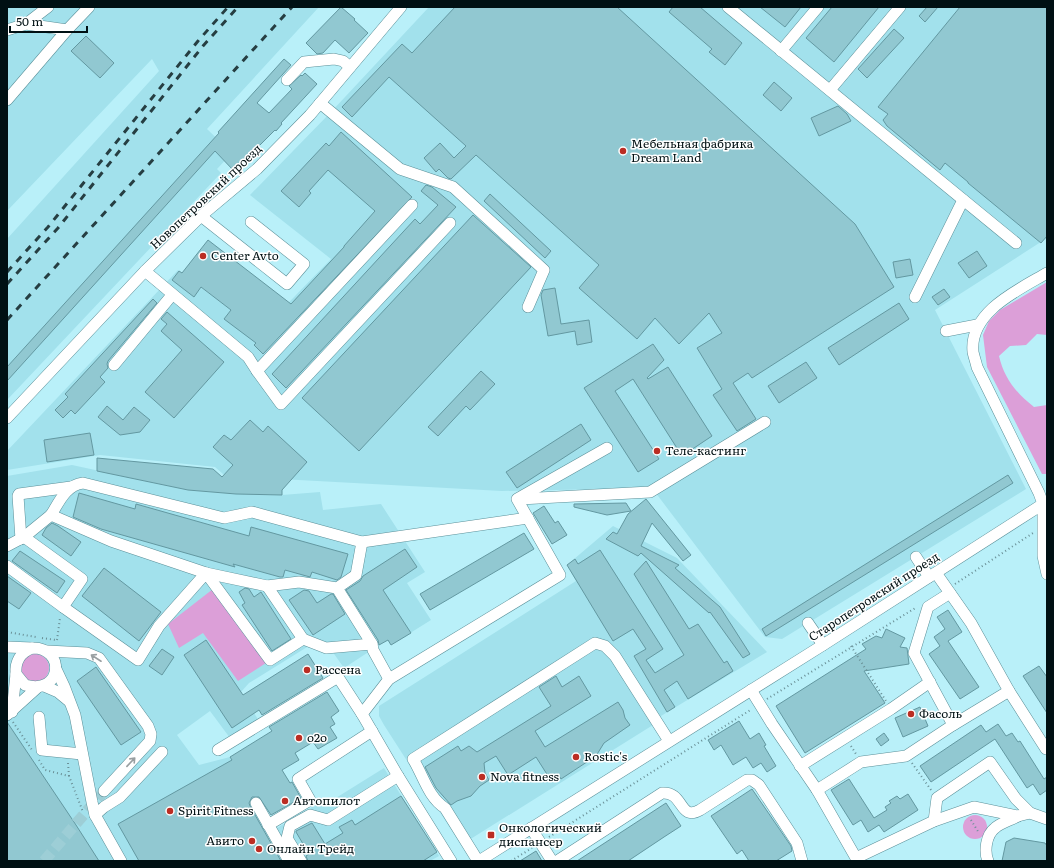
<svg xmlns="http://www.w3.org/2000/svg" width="1054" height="868" viewBox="0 0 1054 868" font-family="Literata,serif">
	<rect width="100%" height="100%" fill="#b9f0f9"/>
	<g fill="#a2e1ec">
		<path d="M7 7H319L207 129 232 153 217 169 221 173 7 400V239L159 71 152 59 7 211Z"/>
		<path d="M429 7H1047V238L935 310 1026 489 782 639 765 637 652 488 502 491 280 479 231 481 215 467 100 455 7 470V451L178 270 260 332 331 259 250 195 331 112Z"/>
		<path d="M72 465 188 490 236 494 282 495 320 492 323 510 381 504 425 572 407 583 431 620 391 645 387 640 344 668 332 651 312 644 249 683 241 692 259 721 230 738 210 711 177 735 199 765 230 757 243 779 262 800 260 801 277 828 320 802 323 806 384 768 439 856 430 861H7V476Z"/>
		<path d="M613 526 677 558 767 652 651 722 653 725 461 845 384 725 379 716V706L576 581 567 565Z"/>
	</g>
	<g fill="#dc9fd8">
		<path d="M1047 282V335L1037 334 1026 345 1010 346 999 356C1004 378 1016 393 1034 407L1047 405V474H1042L987 367 983 335 989 321 1000 310Z"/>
		<path d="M213 589 266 663 238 681 203 633 179 648 168 624Z"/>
		<circle cx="35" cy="668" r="14"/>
		<circle cx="975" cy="827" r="12"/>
	</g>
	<g fill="#91c8d1" stroke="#6398a1">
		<path d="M341 7 355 19 354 20 368 33 349 53 335 40 323 53 317 54 306 43Z"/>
		<path d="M455 7H617L855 224 894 287 752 378 748 373 733 383 756 419 737 431 713 395 722 389 697 348 722 333 709 313 679 344 655 318 637 339 579 288 599 265 476 155 451 179 448 178 439 169 436 172 424 158 440 143 454 158 466 146 389 77 352 117 342 107 402 44 412 53Z"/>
		<path d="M673 7H700L742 43 725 65 709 52 712 49 669 12Z"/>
		<path d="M760 7H801L785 27Z"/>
		<path d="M832 7H879L834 62 806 38Z"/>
		<path d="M927 7H938L925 22 919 16Z"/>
		<path d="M960 7H1047V236L1041 243 968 183V182L945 163 940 170 887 126 883 120 888 114 878 107Z"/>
		<path d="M894 29 904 38 867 78 858 69Z"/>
		<path d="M86 36 114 63 100 78 71 51Z"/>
		<path d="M284 59 291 65 257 103 269 113 292 89 289 86 301 75 302 76 305 73 317 84 281 123 282 124 276 131 275 130 234 171 215 151 7 381V367L219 133 218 132Z"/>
		<path d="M774 82 792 98 781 111 763 95Z"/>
		<path d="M838 106 847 114 851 121 819 136 811 118Z"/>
		<path d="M341 132 412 197 263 354 254 345 256 343 224 319 231 310 201 287 194 297 172 280 179 271 182 273 208 240 291 304 344 247V246L375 211 328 170 309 191 311 193 299 207 281 191 326 143 329 146Z"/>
		<path d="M426 185 432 187 456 207 286 388 272 374 415 219 420 224 438 205 421 191Z"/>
		<path d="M490 194 551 251 545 258 484 201Z"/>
		<path d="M473 215 531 267 359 451 302 398Z"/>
		<path d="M977 251 987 266 969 278 958 263Z"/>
		<path d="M910 259 913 275 896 278 893 262Z"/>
		<path d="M555 288 561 324 589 320 592 342 577 345 575 331 548 336 541 295 543 290Z"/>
		<path d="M944 289 950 297 938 305 932 297Z"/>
		<path d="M153 299 157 303 108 361 107 364 108 368 100 377 105 382 75 414 71 410 63 418 55 410 68 397 65 394Z"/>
		<path d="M899 303 909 319 839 365 828 348Z"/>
		<path d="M167 312 224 362 174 418 145 392 182 350 161 331 167 324 161 319Z"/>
		<path d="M653 344 664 360 647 378 648 379 668 367 712 436 682 456 633 379 615 391 659 459 638 472 584 388Z"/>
		<path d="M806 362 817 378 779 403 768 386Z"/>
		<path d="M481 371 495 384 470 410 466 406 438 436 428 427Z"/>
		<path d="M107 406 123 420 134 407 150 420 140 432 120 435 98 417Z"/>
		<path d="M250 420 263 432 268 426 307 462 282 490V495L236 494 188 490 97 471V458L213 469 222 477 233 465 213 447 224 435 231 440Z"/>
		<path d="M581 424 591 440 517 488 506 472Z"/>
		<path d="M90 433 94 455 47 462 44 440Z"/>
		<path d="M1008 475 1013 483 766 636 762 629Z"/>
		<path d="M79 493 135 509 136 504 249 536 251 527 348 554 341 577 337 580 312 572 310 577 285 570 283 577H280L233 564 235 567 101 529 73 517Z"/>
		<path d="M646 499 691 555 683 561 652 523 641 546 679 565 675 568 720 607 750 654 743 658 710 612 709 613 641 553 638 556 606 539 613 532 617 534 628 514Z"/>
		<path d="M626 503 631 511 607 515 574 507V504Z"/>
		<path d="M544 506 555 523 558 521 567 535 552 544 533 513Z"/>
		<path d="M52 523 58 526 81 542 71 556 42 535 46 528Z"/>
		<path d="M524 533 534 549 430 610 420 594Z"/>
		<path d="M405 549 417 567 383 590 411 633 391 645 388 640 379 645 378 640 346 590 360 581 363 576Z"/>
		<path d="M600 550 663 649 646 660 655 673 684 655 634 574 646 561 689 629 698 624 724 663 727 661 733 671 688 699 677 681 664 690 675 707 667 712 634 656 646 649 633 629 613 641 567 565 575 559 578 564Z"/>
		<path d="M20 551 65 581 57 593 12 561Z"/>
		<path d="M104 568 161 612 139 641 82 596Z"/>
		<path d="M7 576 31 593 19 609 7 601Z"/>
		<path d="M245 588 249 589 254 597 261 592 291 639 272 651 242 605 245 603 239 592Z"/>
		<path d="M304 590 309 591 317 603 331 594H333L345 614 313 635 289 600Z"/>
		<path d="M948 610 962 632 948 641 979 687 960 699 929 654 940 646 934 637 945 629 937 617Z"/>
		<path d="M886 629 905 638 900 647 907 648 909 664 864 671 885 703 805 753 776 706 866 649 862 644 876 636 882 638Z"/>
		<path d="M206 640 243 695 308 654 323 678 262 715 259 710 232 728 184 655Z"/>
		<path d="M162 649 174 657 162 675 149 666Z"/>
		<path d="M1039 666 1047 677V713L1023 676Z"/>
		<path d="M96 667 141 732 121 745 77 681Z"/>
		<path d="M556 676 562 687 579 676 591 696 535 731 545 747 618 702 623 710 625 718 630 725 604 743 596 756 561 779 558 774 550 779 536 757 508 775 496 756 484 763 485 773 489 780 480 786 471 796 457 801 451 805 436 788 425 767 458 746 461 751 469 746 477 752 551 706 539 687Z"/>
		<path d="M327 692 339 711 331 717 335 724 330 727 337 738 318 749 313 742 295 753 299 760 282 770 290 783 292 782 301 798 271 815 259 797H252L249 803 250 806 281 861H139L118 824 232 760 230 757 272 731 269 727Z"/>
		<path d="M920 707 928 726 903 737 895 718Z"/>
		<path d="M739 721 750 739 759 733 766 745 764 746 776 766 767 772 761 763 753 768 746 757 733 765 721 745 714 750 708 740Z"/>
		<path d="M7 722 76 825 99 861H7Z"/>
		<path d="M998 724 1006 736 1012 733 1018 742 1020 741 1044 779 1047 777V790L1040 795 1033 784 1027 788 995 739 931 782 920 766 981 725 986 732Z"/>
		<path d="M884 733 889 740 881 746 876 739Z"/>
		<path d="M849 779 874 818 887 810 885 807 891 803 889 801 897 796 900 799 908 794 918 810 884 832 879 825 868 832 861 820 853 825 831 790Z"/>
		<path d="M752 789 791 846 792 851 776 861H749L742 850 737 854 711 816Z"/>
		<path d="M401 796 437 852 423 861H308L306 856 309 854 296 832V831L312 823 325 844 343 833 339 827 352 820 355 825Z"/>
		<path d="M666 803 681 826 664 837 628 861H577Z"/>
		<path d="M1014 838 1045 843 1047 846V861H1002L1006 842Z"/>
		<path d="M536 851 542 861H520Z"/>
	</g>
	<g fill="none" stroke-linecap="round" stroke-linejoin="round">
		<path stroke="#9dced6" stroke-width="11" stroke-dasharray="11 5.5" stroke-linecap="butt" d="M44 861 104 791"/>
		<g stroke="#5b9099" stroke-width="12">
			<g id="minor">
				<path d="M728 7 1016 243"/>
				<path d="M26 24 48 7"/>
				<path d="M7 30 26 24 67 30"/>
				<path d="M781 51 818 7"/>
				<path d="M287 80 304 62 334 59 343 61 350 67"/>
				<path d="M830 90 900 7"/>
				<path d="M7 100 67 30 89 7"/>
				<path d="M320 103 400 169 453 187 544 270 528 307"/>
				<path d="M201 216 287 284 304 264 251 222"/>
				<path d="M145 271 248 357 257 371 281 404 450 223"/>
				<path d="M915 297 963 200"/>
				<path d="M946 331 977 325"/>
				<path d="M114 365 172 295"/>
				<path d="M257 371 412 205"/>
				<path d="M7 418 145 271 201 216 257 169 310 115 401 7"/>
				<path d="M520 499 650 492 765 422"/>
				<path d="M1047 502 1043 504V556L1047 574"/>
				<path d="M21 539 18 496 19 494 71 487"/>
				<path d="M362 542 528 518"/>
				<path d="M7 546 24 537 51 515"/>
				<path d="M916 557 929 577"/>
				<path d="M7 566 63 607 82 579 24 537"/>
				<path d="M936 573 971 623 1009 691"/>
				<path d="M267 586 303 639 326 648 372 644"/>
				<path d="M337 588 356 575 362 542 252 512 224 518 83 483C66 485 59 502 51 515L111 541 206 573 267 586 299 582 337 588 372 644 373 650 389 679"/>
				<path d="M950 593 928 607 914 653 953 725"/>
				<path d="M63 607 138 660 159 626 206 573 270 660 303 639"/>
				<path d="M808 623 823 645"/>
				<path d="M7 647 32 648"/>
				<path d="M32 648C66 647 63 696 25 685L16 674C15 661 20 653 32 648Z"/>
				<path d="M47 651 87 653 99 658 148 726 151 734 150 741 104 791"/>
				<path d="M56 669 64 686 75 715 92 802 95 815 121 861"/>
				<path d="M44 686 58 692 69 701"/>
				<path d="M751 690 772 724 817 790 856 858 934 821 974 807 1018 816 1030 813 1047 819"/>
				<path d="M12 712 16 674"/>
				<path d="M7 715 38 687"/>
				<path d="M39 717 42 750 82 754"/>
				<path d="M218 750 338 677 362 714"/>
				<path d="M800 766 891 709 930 682"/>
				<path d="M817 790 861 762 906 756 953 725 1009 691 1046 749 1047 748"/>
				<path d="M256 803 289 861"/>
				<path d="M95 815 104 807 120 797 162 752"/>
				<path d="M934 821 937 798 990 762 1016 799 1030 813"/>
				<path d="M268 825 310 800 298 779 372 731"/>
				<path d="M531 828 552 861"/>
				<path d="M301 861 287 838 290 826 310 815 328 820 398 776"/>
				<path d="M451 861 398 776 362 714 389 679 560 575 517 499 607 448"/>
				<path d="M478 861 445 808C428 797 423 775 413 759L595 643 605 646 615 656 669 741"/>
				<path d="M479 861 823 645 1043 504 1039 493 977 367C976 362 974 357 973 352 969 312 1018 290 1047 273"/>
				<path d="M557 861 662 793C684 791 679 822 700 810L747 780H752L759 785 797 843 802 861"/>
				<path d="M988 861C984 851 986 835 995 828 1000 823 1011 820 1018 816"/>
			</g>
		</g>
		<g stroke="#6a9097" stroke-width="2" stroke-dasharray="1 3" stroke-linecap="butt">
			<path d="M955 584 1033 533"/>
			<path d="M7 632 36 637"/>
			<path d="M42 638 56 640"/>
			<path d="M57 640 60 618"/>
			<path d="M851 646 886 701"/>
			<path d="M767 699 917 607"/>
			<path d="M13 722 32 750"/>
			<path d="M851 746 856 754"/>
			<path d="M39 760 45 770 69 776 83 812"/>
			<path d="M68 763 69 776"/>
			<path d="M912 763 931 790"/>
			<path d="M971 820 979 833"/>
			<path d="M549 837 752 709"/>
			<path d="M511 861 532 848"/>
		</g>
		<use href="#minor" stroke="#fff" stroke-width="11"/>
		<g stroke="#263e42" stroke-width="3" stroke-dasharray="7 7" stroke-linecap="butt">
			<path d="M7 272 48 227 198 41 228 7"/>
			<path d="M7 284 58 228 203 46 238 7"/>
			<path d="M7 320 292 7"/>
		</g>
	</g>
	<defs><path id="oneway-shaft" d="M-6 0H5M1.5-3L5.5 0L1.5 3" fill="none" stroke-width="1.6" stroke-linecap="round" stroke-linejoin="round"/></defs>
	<g stroke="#999fa1">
		<use href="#oneway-shaft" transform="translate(96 658) rotate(-147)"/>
		<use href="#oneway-shaft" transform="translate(131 762) rotate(-47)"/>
	</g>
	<g fill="#bb2d23" stroke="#fff" stroke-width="1.5">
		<circle cx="623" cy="151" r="4"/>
		<circle cx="203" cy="256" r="4"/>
		<circle cx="657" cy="451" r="4"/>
		<circle cx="307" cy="670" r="4"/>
		<circle cx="911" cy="714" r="4"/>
		<circle cx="299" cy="738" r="4"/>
		<circle cx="576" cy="757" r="4"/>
		<circle cx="482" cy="777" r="4"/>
		<circle cx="285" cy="801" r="4"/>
		<circle cx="170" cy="811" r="4"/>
		<rect x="487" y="831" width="8" height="8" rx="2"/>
		<circle cx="252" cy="841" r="4"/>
		<circle cx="259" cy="849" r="4"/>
	</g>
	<g text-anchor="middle" stroke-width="3" stroke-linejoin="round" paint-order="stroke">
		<g font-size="12" fill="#001013" stroke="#fff" text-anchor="start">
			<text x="631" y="148">Мебельная фабрика<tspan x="631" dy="14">Dream Land</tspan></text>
			<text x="211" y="260">Center Avto</text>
			<text x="665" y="455">Теле-кастинг</text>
			<text x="315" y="674">Рассена</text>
			<text x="919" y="718">Фасоль</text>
			<text x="307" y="742">o2o</text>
			<text x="584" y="761">Rostic's</text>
			<text x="490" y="781">Nova fitness</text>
			<text x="293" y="805">Автопилот</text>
			<text x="178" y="815">Spirit Fitness</text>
			<text x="499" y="832">Онкологический<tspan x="499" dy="14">диспансер</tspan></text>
			<text x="244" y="845" text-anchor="end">Авито</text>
			<text x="267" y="853">Онлайн Трейд</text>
		</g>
		<g font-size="12" fill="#001013" stroke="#fff">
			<text transform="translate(206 197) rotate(-43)" y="4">Новопетровский проезд</text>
			<text transform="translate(874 597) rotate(-33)" y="4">Старопетровский проезд</text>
		</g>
	</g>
	<rect width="1054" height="868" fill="none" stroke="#001013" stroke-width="16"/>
	<path d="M10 26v6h77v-6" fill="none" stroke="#001013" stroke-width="2"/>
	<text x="16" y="26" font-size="12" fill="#001013" stroke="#ffffff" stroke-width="3" paint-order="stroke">50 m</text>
</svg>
